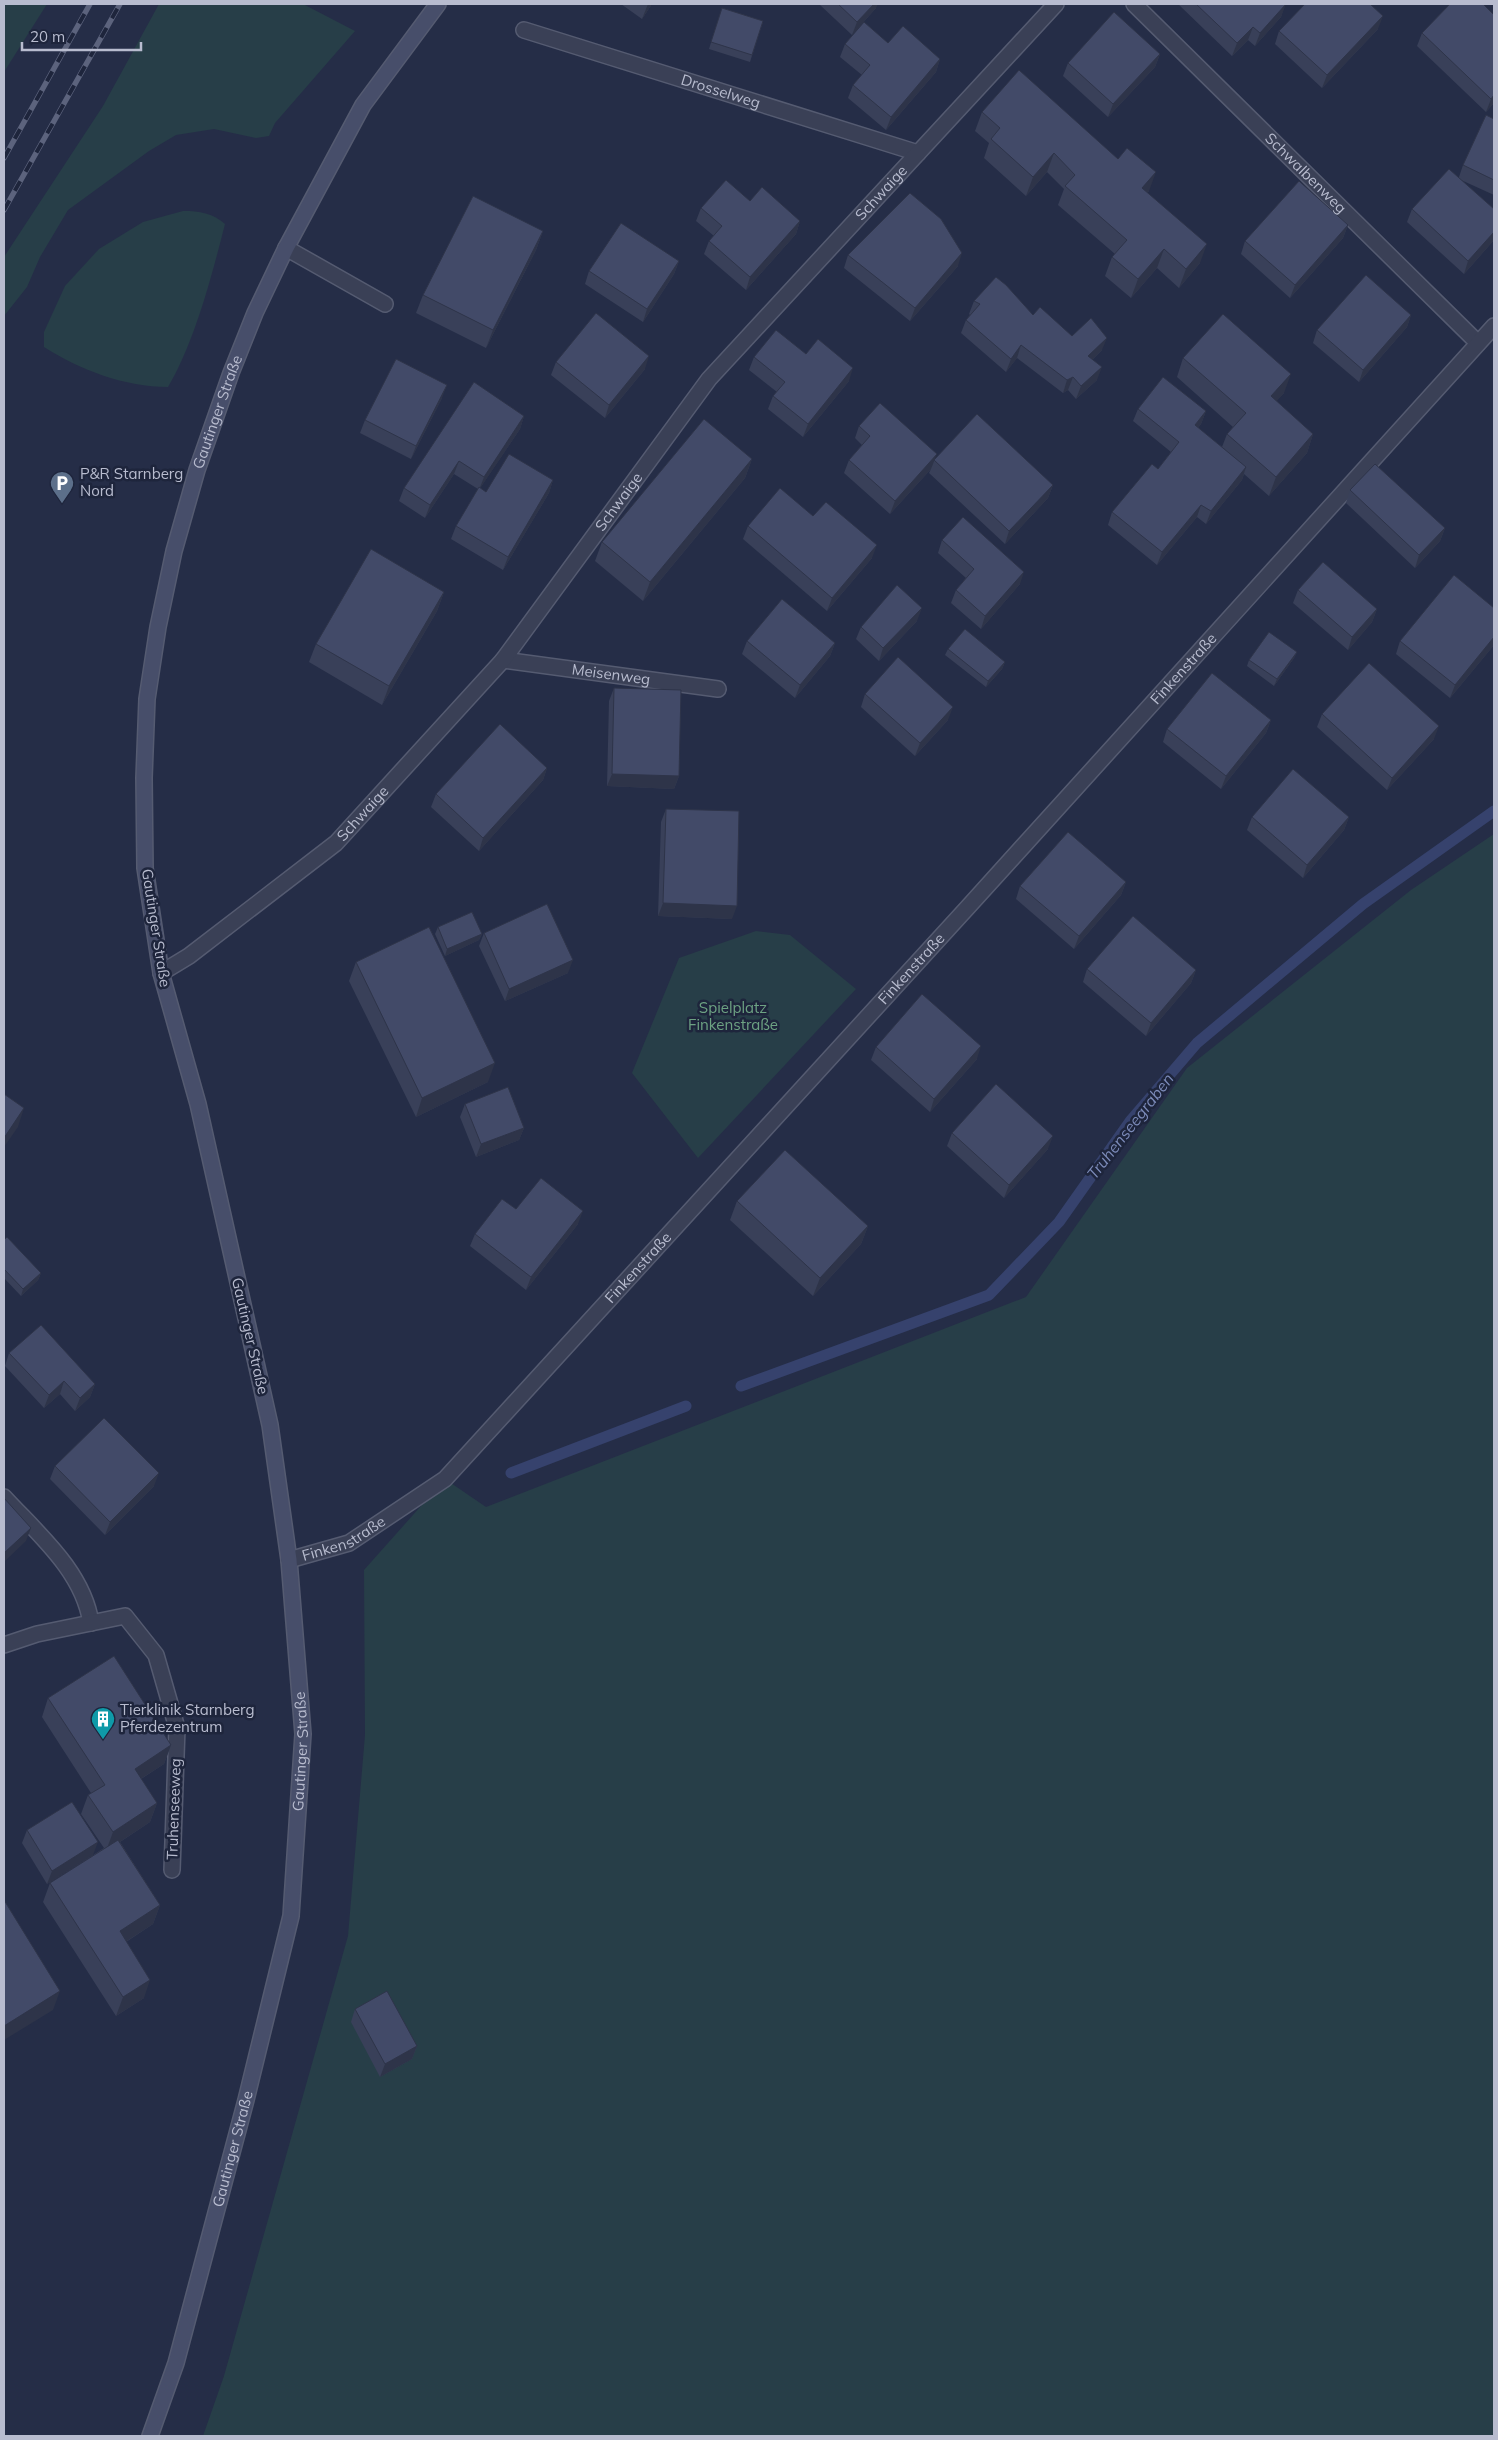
<svg xmlns="http://www.w3.org/2000/svg" width="1498" height="2440" viewBox="0 0 1498 2440" font-family="Mulish,sans-serif">
	<rect width="100%" height="100%" fill="#252d47"/>
	<g fill="#273e48">
		<path d="M4 4H47L4 72Z"/>
		<path d="M159 4H303L355 31 275 123 269 136 256 138 214 129 176 135 149 151 68 210 40 257 27 287 4 316V257L103 106Z"/>
		<path d="M183 211C200 211 212 213 225 224 212 275 195 341 168 387 125 387 80 370 44 347V332L65 286 99 249 143 222Z"/>
		<path d="M1494 834V2436H203L224 2376 348 1936 365 1735 364 1570 445 1479 486 1507 1026 1297 1187 1068 1411 890Z"/>
		<path d="M756 931 790 935 856 989 698 1158 632 1073 679 958Z"/>
	</g>
	<g fill="none" stroke-linecap="round" stroke-linejoin="round">
		<g stroke="#36426d" stroke-width="11">
			<path d="M741 1386 989 1295 1059 1222 1131 1120 1197 1043 1363 904 1494 811"/>
			<path d="M511 1473 686 1406"/>
		</g>
		<g stroke="#555b71" stroke-width="18">
			<g id="lane">
				<path d="M286 248 385 304"/>
				<path d="M4 1497C38 1534 83 1571 91 1623"/>
			</g>
		</g>
		<g stroke="#555b71" stroke-width="18">
			<g id="street">
				<path id="s1" d="M1134 4 1478 343"/>
				<path id="s2" d="M524 30 918 153"/>
				<path id="s3" d="M503 660 718 689"/>
				<path id="s4" d="M161 973 189 956 336 843 503 660 709 379 1056 4"/>
				<path id="s5" d="M289 1560 349 1543 445 1479 968 907 1494 326"/>
				<path d="M4 1645 37 1634 125 1616 156 1655 177 1728 172 1870"/>
			</g>
		</g>
		<g stroke="#555b71" stroke-width="18">
			<g id="secondary">
				<path id="s6" d="M150 2436 176 2363 246 2100 291 1916 303 1734 289 1560 270 1425 198 1104 161 973 145 868 144 778 147 699 158 627 174 551 197 470 231 373 255 313 286 248 363 105 438 4"/>
			</g>
		</g>
		<use href="#lane" stroke="#3a4056" stroke-width="15"/>
		<use href="#street" stroke="#3a4056" stroke-width="15"/>
		<use href="#secondary" stroke="#474e6a" stroke-width="15"/>
		<g stroke="#5c637d" stroke-width="5.5">
			<g id="rail">
				<path d="M4 158 90 4"/>
				<path d="M4 210 120 4"/>
			</g>
		</g>
		<use href="#rail" stroke="#1e253c" stroke-width="4" stroke-dasharray="11" stroke-linecap="butt"/>
	</g>
	<g fill="#394059">
		<path d="M621 4H652L642 19Z"/>
		<path d="M819 4H874L876 8 852 35Z"/>
		<path d="M1178 4H1285L1281 17 1255 46 1248 40 1232 56Z"/>
		<path d="M1450 4 1494 103 1486 112 1417 46 1422 33Z"/>
		<path d="M722 8 763 21 750 62 709 49Z"/>
		<path d="M1378 29 1322 88 1275 44 1279 31Z"/>
		<path d="M888 43 940 59 936 72 886 130 848 98 853 85 862 75 840 57 845 44Z"/>
		<path d="M1160 54 1155 67 1108 117 1063 76 1068 63Z"/>
		<path d="M982 112 1149 191 1147 193 1200 263 1179 288 1157 268 1131 298 1105 276 1112 257 1115 254 1058 205 1064 189 1047 172 1026 196 984 158 989 143 975 131Z"/>
		<path d="M1494 119V195L1461 180 1494 209V240L1464 274 1407 222 1412 209 1459 177 1463 165Z"/>
		<path d="M750 201 800 221 796 234 746 290 704 254 709 241 714 236 696 221 701 208Z"/>
		<path d="M1348 225 1343 238 1290 298 1241 254 1245 241Z"/>
		<path d="M543 231 536 250 486 348 416 313 423 295Z"/>
		<path d="M848 255 958 266 910 321 844 268Z"/>
		<path d="M679 261 674 274 643 322 585 284 589 271Z"/>
		<path d="M974 301 1033 315 1072 336 1102 350 1092 360 1097 380 1076 399 1068 390 1063 393 1017 358 1006 372 961 333 966 320 970 315 969 314Z"/>
		<path d="M1411 315 1407 327 1359 382 1313 343 1317 330Z"/>
		<path d="M754 357 849 381 803 437 768 409 773 396 777 392 749 370Z"/>
		<path d="M1183 358 1284 393 1276 401 1313 434 1307 453 1269 496 1244 474 1242 480 1206 524 1197 517 1157 565 1108 525 1112 512 1158 469 1171 452 1133 421 1138 409 1206 411 1201 424 1198 428 1222 447 1227 434 1233 427 1177 377Z"/>
		<path d="M556 362 645 369 605 418 551 375Z"/>
		<path d="M442 398 411 459 360 433 365 420Z"/>
		<path d="M524 416 520 429 480 488 486 492 553 480 549 493 503 570 451 539 456 526 478 489 454 474 425 518 399 501 404 488Z"/>
		<path d="M859 426 935 459 1053 485 1048 498 1005 544 929 473 931 469 890 514 844 473 849 460 862 445 855 438Z"/>
		<path d="M752 459 745 478 643 601 595 561 602 542Z"/>
		<path d="M1350 490 1445 528 1440 541 1415 568 1346 503Z"/>
		<path d="M813 516 872 558 827 611 743 539 748 526Z"/>
		<path d="M942 540 1020 584 981 629 951 603 956 590 966 578 938 553Z"/>
		<path d="M1298 590 1377 609 1372 622 1348 650 1293 603Z"/>
		<path d="M444 592 437 611 382 705 309 662 316 644Z"/>
		<path d="M1494 608V645L1450 698 1396 654 1400 641Z"/>
		<path d="M917 621 879 661 856 639 861 627Z"/>
		<path d="M747 641 835 643 830 656 795 698 742 654Z"/>
		<path d="M948 649 1005 662 1002 669 986 687 945 655Z"/>
		<path d="M1297 652 1294 658 1274 686 1247 666 1249 660Z"/>
		<path d="M614 688 679 776 674 789 607 786 609 701Z"/>
		<path d="M865 694 948 720 915 756 861 707Z"/>
		<path d="M1322 714 1434 739 1387 790 1317 727Z"/>
		<path d="M1271 720 1266 733 1221 789 1163 742 1167 729Z"/>
		<path d="M547 768 543 780 479 851 431 807 436 794Z"/>
		<path d="M666 809 732 919 658 916 661 822Z"/>
		<path d="M1252 817H1349L1344 830 1303 878 1247 830Z"/>
		<path d="M1126 882 1121 895 1074 949 1016 899 1020 886Z"/>
		<path d="M438 927 482 934 479 940 445 956 435 934Z"/>
		<path d="M484 933 568 973 505 1001 479 946Z"/>
		<path d="M356 962 488 1082 416 1117 349 981Z"/>
		<path d="M1087 969 1196 970 1191 983 1146 1036 1083 982Z"/>
		<path d="M876 1047 977 1059 930 1112 871 1060Z"/>
		<path d="M465 1104 524 1128 519 1140 476 1157 460 1117Z"/>
		<path d="M952 1133 1048 1149 1004 1198 947 1146Z"/>
		<path d="M737 1201 868 1226 861 1244 813 1296 730 1220Z"/>
		<path d="M578 1224 526 1290 470 1246 475 1234Z"/>
		<path d="M4 1240 41 1273 38 1280 21 1296 4 1278Z"/>
		<path d="M9 1353 95 1384 90 1397 75 1411 60 1394 44 1408 5 1366Z"/>
		<path d="M55 1466 154 1486 105 1535 50 1479Z"/>
		<path d="M48 1698 171 1745 164 1764 141 1779 157 1803 150 1822 120 1842 160 1905 153 1924 126 1942 144 1998 116 2016 43 1902 50 1883 104 1848 81 1814 88 1795 91 1793 42 1717Z"/>
		<path d="M27 1830 93 1855 47 1884 22 1843Z"/>
		<path d="M355 2009 417 2046 412 2059 380 2077 351 2022Z"/>
	</g>
	<g fill="#2e3449">
		<path d="M648 4H652L642 19Z"/>
		<path d="M874 4H878L876 8 852 35 857 22Z"/>
		<path d="M1286 4 1281 17 1255 46 1260 33Z"/>
		<path d="M1383 16 1378 29 1322 88 1327 75Z"/>
		<path d="M1253 27 1248 40 1232 56 1237 43Z"/>
		<path d="M1160 54 1155 67 1108 117 1113 104Z"/>
		<path d="M940 59 936 72 886 130 891 117Z"/>
		<path d="M1494 95V103L1486 112 1491 99Z"/>
		<path d="M1054 153 1047 172 1026 196 1033 177Z"/>
		<path d="M1156 172 1149 191 1135 207 1142 188Z"/>
		<path d="M800 221 796 234 746 290 750 277Z"/>
		<path d="M1348 225 1343 238 1290 298 1295 285Z"/>
		<path d="M543 231 536 250 486 348 493 330Z"/>
		<path d="M1494 232V240L1464 274 1468 261Z"/>
		<path d="M1207 244 1200 263 1179 288 1186 269Z"/>
		<path d="M1164 249 1157 268 1131 298 1138 279Z"/>
		<path d="M962 253 958 266 910 321 915 308Z"/>
		<path d="M679 261 674 274 643 322 647 309Z"/>
		<path d="M1411 315 1407 327 1359 382 1363 370Z"/>
		<path d="M1107 338 1102 350 1083 369 1088 356Z"/>
		<path d="M1021 345 1017 358 1006 372 1011 359Z"/>
		<path d="M649 356 645 369 605 418 609 405Z"/>
		<path d="M1102 367 1097 380 1076 399 1081 386Z"/>
		<path d="M853 368 849 381 803 437 808 424Z"/>
		<path d="M1291 374 1284 393 1264 415 1271 396Z"/>
		<path d="M1073 377 1068 390 1063 393 1067 380Z"/>
		<path d="M447 385 442 398 411 459 416 446Z"/>
		<path d="M1206 411 1201 424 1190 438 1195 425Z"/>
		<path d="M524 416 520 429 479 490 484 477Z"/>
		<path d="M1313 434 1307 453 1269 496 1276 477Z"/>
		<path d="M937 454 931 469 890 514 895 501Z"/>
		<path d="M752 459 745 478 643 601 650 582Z"/>
		<path d="M459 461 454 474 425 518 430 505Z"/>
		<path d="M1246 467 1242 480 1206 524 1211 511Z"/>
		<path d="M553 480 549 493 503 570 508 557Z"/>
		<path d="M1053 485 1048 498 1005 544 1009 531Z"/>
		<path d="M1201 505 1197 517 1157 565 1162 552Z"/>
		<path d="M1445 528 1440 541 1415 568 1419 555Z"/>
		<path d="M877 545 872 558 827 611 832 598Z"/>
		<path d="M1024 572 1020 584 981 629 985 616Z"/>
		<path d="M444 592 437 611 382 705 389 686Z"/>
		<path d="M922 608 917 621 879 661 883 648Z"/>
		<path d="M1377 609 1372 622 1348 650 1352 637Z"/>
		<path d="M1494 637V645L1450 698 1455 685Z"/>
		<path d="M835 643 830 656 795 698 800 685Z"/>
		<path d="M1297 652 1294 658 1274 686 1277 679Z"/>
		<path d="M1005 662 1002 669 986 687 988 681Z"/>
		<path d="M953 707 948 720 915 756 920 743Z"/>
		<path d="M1271 720 1266 733 1221 789 1226 776Z"/>
		<path d="M1439 726 1434 739 1387 790 1392 778Z"/>
		<path d="M547 768 543 780 479 851 483 838Z"/>
		<path d="M612 774 679 776 674 789 607 786Z"/>
		<path d="M1349 817 1344 830 1303 878 1307 865Z"/>
		<path d="M1126 882 1121 895 1074 949 1079 936Z"/>
		<path d="M663 903 737 906 732 919 658 916Z"/>
		<path d="M482 934 479 940 445 956 447 949Z"/>
		<path d="M573 960 568 973 505 1001 509 989Z"/>
		<path d="M1196 970 1191 983 1146 1036 1151 1023Z"/>
		<path d="M981 1046 977 1059 930 1112 934 1099Z"/>
		<path d="M495 1063 488 1082 416 1117 422 1098Z"/>
		<path d="M24 1108 18 1127 4 1147V1138Z"/>
		<path d="M524 1128 519 1140 476 1157 481 1144Z"/>
		<path d="M1053 1136 1048 1149 1004 1198 1009 1185Z"/>
		<path d="M583 1211 578 1224 526 1290 531 1277Z"/>
		<path d="M868 1226 861 1244 813 1296 820 1278Z"/>
		<path d="M41 1273 38 1280 21 1296 23 1289Z"/>
		<path d="M64 1381 60 1394 44 1408 49 1395Z"/>
		<path d="M95 1384 90 1397 75 1411 80 1398Z"/>
		<path d="M159 1473 154 1486 105 1535 110 1522Z"/>
		<path d="M31 1528 26 1541 4 1562V1553Z"/>
		<path d="M171 1745 164 1764 128 1787 135 1769Z"/>
		<path d="M157 1803 150 1822 106 1851 113 1832Z"/>
		<path d="M98 1842 93 1855 47 1884 52 1871Z"/>
		<path d="M160 1905 153 1924 113 1950 120 1931Z"/>
		<path d="M150 1980 144 1998 116 2016 123 1997Z"/>
		<path d="M60 1991 53 2010 4 2040V2026Z"/>
		<path d="M417 2046 412 2059 380 2077 385 2064Z"/>
	</g>
	<g fill="#424a68" stroke="#2e3449">
		<path d="M838 4H874L857 22Z"/>
		<path d="M1196 4H1286L1260 33 1253 27 1237 43Z"/>
		<path d="M1305 4H1370L1383 16 1327 75 1279 31Z"/>
		<path d="M1450 4H1483L1494 15V95L1491 99 1422 33Z"/>
		<path d="M722 8 763 21 752 55 711 42Z"/>
		<path d="M1114 12 1160 54 1113 104 1068 63Z"/>
		<path d="M864 22 888 43 903 26 940 59 891 117 853 85 870 65 845 44Z"/>
		<path d="M1019 70 1118 159 1127 148 1156 172 1142 188 1207 244 1186 269 1164 249 1138 279 1112 257 1127 240 1065 186 1075 175 1054 153 1033 177 991 139 1000 128 982 112Z"/>
		<path d="M1486 115 1494 119V180L1463 165Z"/>
		<path d="M1449 169 1494 209V232L1468 261 1412 209Z"/>
		<path d="M726 180 750 201 762 187 800 221 750 277 709 241 722 226 701 208Z"/>
		<path d="M1299 181 1348 225 1295 285 1245 241Z"/>
		<path d="M910 193 941 219 962 253 915 308 848 255Z"/>
		<path d="M473 196 543 231 493 330 423 295Z"/>
		<path d="M621 223 679 261 647 309 589 271Z"/>
		<path d="M1366 275 1411 315 1363 370 1317 330Z"/>
		<path d="M996 277 1006 285 1033 315 1040 307 1072 336 1091 318 1107 338 1088 356 1102 367 1081 386 1073 377 1067 380 1021 345 1011 359 966 320 980 304 974 301Z"/>
		<path d="M596 313 649 356 609 405 556 362Z"/>
		<path d="M1223 314 1291 374 1271 396 1313 434 1276 477 1227 434 1246 413 1183 358Z"/>
		<path d="M776 330 806 354 818 339 853 368 808 424 773 396 785 382 754 357Z"/>
		<path d="M396 359 447 385 416 446 365 420Z"/>
		<path d="M1163 377 1206 411 1195 425 1246 467 1211 511 1201 505 1162 552 1112 512 1152 464 1158 469 1179 442 1138 409Z"/>
		<path d="M474 382 524 416 484 477 459 461 430 505 404 488Z"/>
		<path d="M880 403 937 454 895 501 849 460 870 436 859 426Z"/>
		<path d="M977 414 1053 485 1009 531 934 460Z"/>
		<path d="M704 419 752 459 650 582 602 542Z"/>
		<path d="M509 454 553 480 508 557 456 526 479 487 486 492Z"/>
		<path d="M1375 464 1445 528 1419 555 1350 490Z"/>
		<path d="M780 488 813 516 826 502 877 545 832 598 748 526Z"/>
		<path d="M963 517 1024 572 985 616 956 590 974 569 942 540Z"/>
		<path d="M371 549 444 592 389 686 316 644Z"/>
		<path d="M1323 562 1377 609 1352 637 1298 590Z"/>
		<path d="M1454 575 1494 608V637L1455 685 1400 641Z"/>
		<path d="M897 585 922 608 883 648 861 627Z"/>
		<path d="M782 599 835 643 800 685 747 641Z"/>
		<path d="M965 629 1005 662 988 681 948 649Z"/>
		<path d="M1269 632 1297 652 1277 679 1249 660Z"/>
		<path d="M898 657 953 707 920 743 865 694Z"/>
		<path d="M1369 663 1439 726 1392 778 1322 714Z"/>
		<path d="M1212 673 1271 720 1226 776 1167 729Z"/>
		<path d="M614 688 681 690 679 776 612 774Z"/>
		<path d="M500 724 547 768 483 838 436 794Z"/>
		<path d="M1293 769 1349 817 1307 865 1252 817Z"/>
		<path d="M666 809 739 811 737 906 663 903Z"/>
		<path d="M1068 832 1126 882 1079 936 1020 886Z"/>
		<path d="M547 904 573 960 509 989 484 933Z"/>
		<path d="M472 912 482 934 447 949 438 927Z"/>
		<path d="M1133 916 1196 970 1151 1023 1087 969Z"/>
		<path d="M429 927 495 1063 422 1098 356 962Z"/>
		<path d="M922 994 981 1046 934 1099 876 1047Z"/>
		<path d="M996 1084 1053 1136 1009 1185 952 1133Z"/>
		<path d="M508 1087 524 1128 481 1144 465 1104Z"/>
		<path d="M4 1094 24 1108 4 1138Z"/>
		<path d="M785 1150 868 1226 820 1278 737 1201Z"/>
		<path d="M541 1178 583 1211 531 1277 475 1234 502 1199 516 1209Z"/>
		<path d="M7 1237 41 1273 23 1289 4 1269V1240Z"/>
		<path d="M41 1325 95 1384 80 1398 64 1381 49 1395 9 1353Z"/>
		<path d="M104 1418 159 1473 110 1522 55 1466Z"/>
		<path d="M4 1498 31 1528 4 1553Z"/>
		<path d="M114 1656 171 1745 135 1769 157 1803 113 1832 88 1795 105 1785 48 1698Z"/>
		<path d="M72 1802 98 1842 52 1871 27 1830Z"/>
		<path d="M118 1840 160 1905 120 1931 150 1980 123 1997 50 1883Z"/>
		<path d="M4 1900 60 1991 4 2026Z"/>
		<path d="M387 1991 417 2046 385 2064 355 2009Z"/>
	</g>
	<defs>
		<g id="parking-pin" transform="scale(1.25)"><path d="M0 17L-7.5 6A9.5 9.5 0 1 1 7.5 6Z" fill="#5c6f8a" stroke="#1e253c"/><path d="M-3.5-5.5H1a3.5 3.5 0 0 1 0 7H-1V5.5H-3.5ZM-1-3.4V-.6H.8a1.4 1.4 0 0 0 0-2.8Z" fill="#fff"/></g>
		<g id="building-pin" transform="scale(1.25)"><path d="M0 17L-7.5 6A9.5 9.5 0 1 1 7.5 6Z" fill="#0f9aa8" stroke="#1e253c"/><path d="M-4-6H4V6H1V3H-1V6H-4ZM-2.5-4.3h1.7v1.8h-1.7ZM.8-4.3h1.7v1.8H.8ZM-2.5-1h1.7V.8h-1.7ZM.8-1h1.7V.8H.8Z" fill="#fff"/></g>
	</defs>
	<g fill-rule="evenodd">
		<use href="#parking-pin" x="62" y="483"/>
		<use href="#building-pin" x="103" y="1719"/>
	</g>
	<g text-anchor="middle" stroke-width="5" stroke-linejoin="round" paint-order="stroke">
		<g font-size="15" fill="#b8bccf" stroke="#1e253c">
			<text dy="5" stroke="none"><textPath href="#s2" startOffset="206">Drosselweg</textPath></text>
			<text dy="5" stroke="none"><textPath href="#s1" startOffset="241">Schwalbenweg</textPath></text>
			<text dy="5" stroke="none"><textPath href="#s4" startOffset="1068">Schwaige</textPath></text>
			<text dy="5" stroke="none"><textPath href="#s6" startOffset="2069">Gautinger Straße</textPath></text>
			<text dy="5" stroke="none"><textPath href="#s4" startOffset="662">Schwaige</textPath></text>
			<text dy="5" stroke="none"><textPath href="#s5" startOffset="1274">Finkenstraße</textPath></text>
			<text dy="5" stroke="none"><textPath href="#s3" startOffset="109">Meisenweg</textPath></text>
			<text dy="5" stroke="none"><textPath href="#s4" startOffset="258">Schwaige</textPath></text>
			<text transform="translate(156 928) rotate(81)" y="5">Gautinger Straße</text>
			<text dy="5" stroke="none"><textPath href="#s5" startOffset="869">Finkenstraße</textPath></text>
			<text dy="5" stroke="none"><textPath href="#s5" startOffset="464">Finkenstraße</textPath></text>
			<text transform="translate(250 1336) rotate(77)" y="5">Gautinger Straße</text>
			<text dy="5" stroke="none"><textPath href="#s5" startOffset="59">Finkenstraße</textPath></text>
			<text dy="5" stroke="none"><textPath href="#s6" startOffset="704">Gautinger Straße</textPath></text>
			<text transform="translate(174 1809) rotate(-88)" y="5">Truhenseeweg</text>
			<text dy="5" stroke="none"><textPath href="#s6" startOffset="299">Gautinger Straße</textPath></text>
		</g>
		<g font-size="15" fill="#b8bccf" stroke="#1e253c" text-anchor="start">
			<text x="80" y="479">P&amp;R Starnberg<tspan x="80" dy="17">Nord</tspan></text>
			<text x="120" y="1715">Tierklinik Starnberg<tspan x="120" dy="17">Pferdezentrum</tspan></text>
		</g>
		<g font-size="15" fill="#6da283" stroke="#1e253c">
			<text x="733" y="1013">Spielplatz<tspan x="733" dy="17">Finkenstraße</tspan></text>
		</g>
		<g font-size="16" font-style="italic" fill="#7c8bb9" stroke="#1e253c">
			<text transform="translate(1130 1126) rotate(-52)" y="6">Truhenseegraben</text>
		</g>
	</g>
	<rect width="1498" height="2440" fill="none" stroke="#b8bccf" stroke-width="10"/>
	<path d="M22 42v8h119v-8" fill="none" stroke="#b8bccf" stroke-width="2.5"/>
	<text x="30" y="42" font-size="15" fill="#b8bccf" stroke="#1e253c" stroke-width="4" paint-order="stroke">20 m</text>
</svg>
